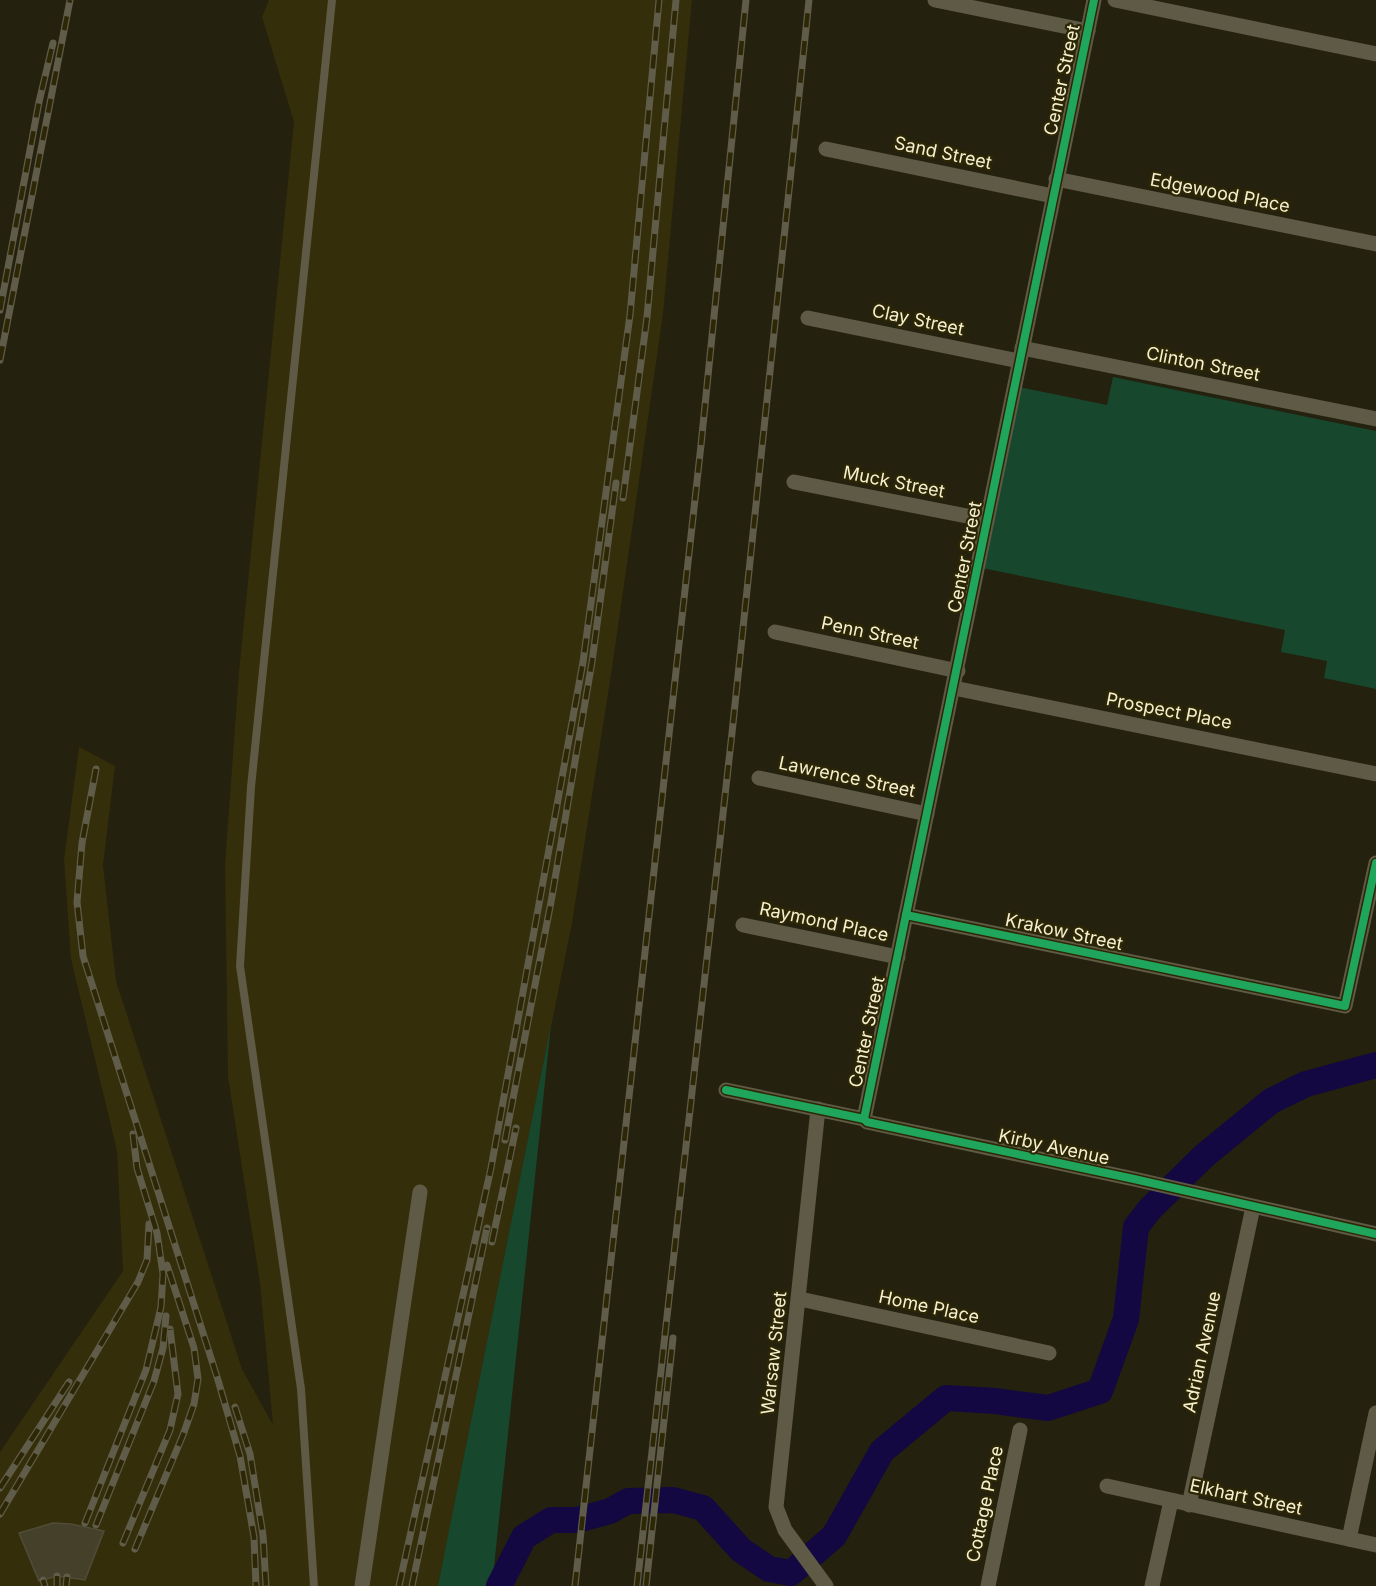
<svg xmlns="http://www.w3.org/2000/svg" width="1376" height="1586" viewBox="0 0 1376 1586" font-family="Inter,sans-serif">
	<rect width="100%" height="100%" fill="#24210e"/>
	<path fill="#342e0a" d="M269 0H692L663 314 612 668 572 923 438 1586H0V1452L123 1271 117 1151 71 959 64 860 79 747 115 766 103 865 116 981 242 1369 273 1425 260 1283 228 1077 225 864 239 672 294 122 262 17Z"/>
	<g fill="#17472d">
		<path d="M1113 377 1376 431V689L1324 678 1327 661 1281 652 1285 630 982 568 1019 387 1107 405Z"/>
		<path d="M551 1025 492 1586H438L446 1545Z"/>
	</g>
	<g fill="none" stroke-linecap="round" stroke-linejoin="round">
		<path stroke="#130841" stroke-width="26" d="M499 1586 524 1537 551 1520H577L610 1511 628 1501 673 1500 703 1508 741 1550 769 1569 791 1573 834 1536 882 1451 946 1398 995 1401 1048 1408 1100 1391 1126 1319 1136 1227 1150 1209 1204 1156 1271 1101 1306 1084 1376 1065"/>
	</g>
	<path fill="#444029" stroke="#504c38" stroke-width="1.5" d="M53 1523 71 1524 104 1531 85 1580 57 1576 39 1581 19 1533Z"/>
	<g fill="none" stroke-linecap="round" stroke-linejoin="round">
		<path stroke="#5e5a45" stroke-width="8" d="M314 1586 301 1389 240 966 251 787 332 0"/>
		<g stroke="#5e5a45" stroke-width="15">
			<path d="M935 0 1088 31"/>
			<path d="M1115 0 1376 54"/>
			<path d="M826 149 1053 196"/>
			<path d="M1056 179 1376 244"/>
			<path d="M808 318 1019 361"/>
			<path d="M1022 348 1376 419"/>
			<path d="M794 482 987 520"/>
			<path d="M775 632 958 671"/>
			<path d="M954 688 1376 774"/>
			<path d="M759 778 927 814"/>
			<path d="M906 915 1345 1006 1376 863"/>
			<path d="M743 925 898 957"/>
			<path d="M726 1090 864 1119 867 1122 1134 1179 1376 1234"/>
			<path d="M818 1109 776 1507 785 1530 826 1586"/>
			<path d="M864 1119C942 746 1016 373 1094 0"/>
			<path d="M800 1299 1049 1353"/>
			<path d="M1107 1486 1376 1545"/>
			<path d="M1189 1505 1253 1207"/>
			<path d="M1349 1539 1376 1413"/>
			<path d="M362 1586 420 1192"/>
			<path d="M988 1586 1020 1430"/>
			<path d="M1152 1586 1171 1501"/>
		</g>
		<g stroke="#605c4a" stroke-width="7">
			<g id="rail">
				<path d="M0 310 39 102 53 43"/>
				<path d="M0 360 70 0"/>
				<path d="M623 498 647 317 676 0"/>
				<path d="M96 769 82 843 77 902 83 956 218 1380 240 1456 254 1537 256 1586"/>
				<path d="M505 1140 551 902 592 662 616 483"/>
				<path d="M492 1242 516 1128"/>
				<path d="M235 1407 250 1454 263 1535 266 1586"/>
				<path d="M0 1488 69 1382"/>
				<path d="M0 1514 138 1282 147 1260 149 1224"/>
				<path d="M85 1523 146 1370 161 1307 163 1274 157 1233 137 1168 133 1134"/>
				<path d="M96 1525 154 1381 163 1348 166 1316"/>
				<path d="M123 1543 170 1430 178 1394 170 1329"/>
				<path d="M135 1549 183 1435 194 1404 198 1379 194 1348 167 1265"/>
				<path d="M57 1576V1586"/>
				<path d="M43 1580 45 1586"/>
				<path d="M66 1586 67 1577"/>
				<path d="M399 1586 491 1168 583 662 630 315 659 0"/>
				<path d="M412 1586 487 1228"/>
				<path d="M575 1586 701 445 746 0"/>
				<path d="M637 1586 732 733 809 0"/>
				<path d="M646 1586 673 1338"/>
			</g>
		</g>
		<use href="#rail" stroke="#2d2705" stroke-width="4.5" stroke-dasharray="14" stroke-linecap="butt"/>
		<g stroke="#2d2705" stroke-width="11">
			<g id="cycleway">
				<path d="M906 915 1345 1006 1376 863"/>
				<path d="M726 1090 864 1119 867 1122 1134 1179 1376 1234"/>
				<path d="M864 1119C942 746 1016 373 1094 0"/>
			</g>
		</g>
		<use href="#cycleway" stroke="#20a55d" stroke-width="8"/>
	</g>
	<g text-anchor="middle" stroke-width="4.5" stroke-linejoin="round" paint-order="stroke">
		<g font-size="18" fill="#f6f0d1" stroke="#2d2705">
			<text transform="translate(1062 80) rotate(-78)" y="6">Center Street</text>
			<text transform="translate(943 153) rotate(12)" y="6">Sand Street</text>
			<text transform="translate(1220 193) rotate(11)" y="6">Edgewood Place</text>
			<text transform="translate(918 320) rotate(12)" y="6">Clay Street</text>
			<text transform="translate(1203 364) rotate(11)" y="6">Clinton Street</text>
			<text transform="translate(894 482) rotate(11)" y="6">Muck Street</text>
			<text transform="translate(965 557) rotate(-79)" y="6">Center Street</text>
			<text transform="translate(870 633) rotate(12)" y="6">Penn Street</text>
			<text transform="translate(1169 711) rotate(11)" y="6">Prospect Place</text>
			<text transform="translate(847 777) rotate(12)" y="6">Lawrence Street</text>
			<text transform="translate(824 922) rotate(12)" y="6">Raymond Place</text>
			<text transform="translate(1064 932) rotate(12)" y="6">Krakow Street</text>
			<text transform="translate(867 1032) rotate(-78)" y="6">Center Street</text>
			<text transform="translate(1054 1147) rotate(12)" y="6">Kirby Avenue</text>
			<text transform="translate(929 1307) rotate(12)" y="6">Home Place</text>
			<text transform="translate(1202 1352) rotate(-78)" y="6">Adrian Avenue</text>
			<text transform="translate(774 1353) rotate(-84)" y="6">Warsaw Street</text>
			<text transform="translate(1246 1497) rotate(12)" y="6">Elkhart Street</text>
			<text transform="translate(985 1504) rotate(-78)" y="6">Cottage Place</text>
		</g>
	</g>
</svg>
